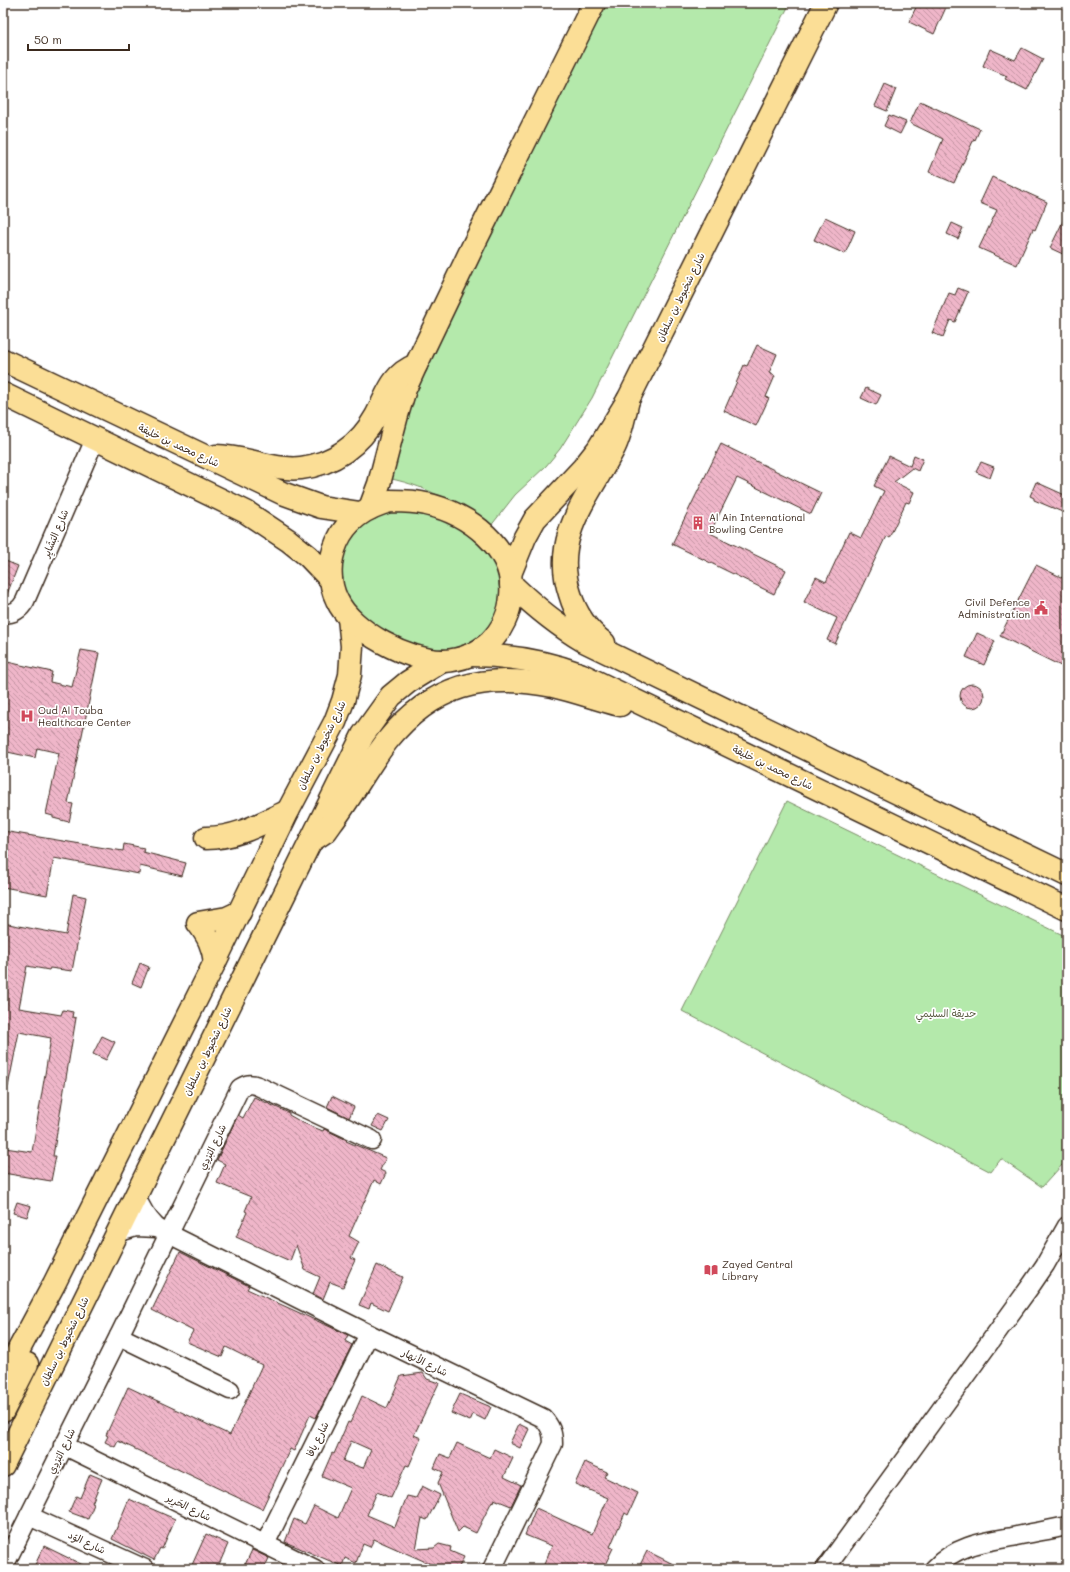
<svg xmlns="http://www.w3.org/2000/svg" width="1070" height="1572" viewBox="0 0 1070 1572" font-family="Mali,'Playpen Sans Arabic',sans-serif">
	<defs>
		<pattern id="building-back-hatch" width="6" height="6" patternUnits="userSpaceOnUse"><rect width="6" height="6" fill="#efb6c9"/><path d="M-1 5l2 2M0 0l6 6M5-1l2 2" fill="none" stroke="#c394a3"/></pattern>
	</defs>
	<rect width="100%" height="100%" fill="#fff"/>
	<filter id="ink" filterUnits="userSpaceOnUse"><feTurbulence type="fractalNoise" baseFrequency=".025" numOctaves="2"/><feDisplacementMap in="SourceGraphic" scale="8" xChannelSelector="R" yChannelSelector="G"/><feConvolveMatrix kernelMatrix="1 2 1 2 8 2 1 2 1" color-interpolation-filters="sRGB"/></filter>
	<g filter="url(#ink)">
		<g fill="#b4e9ab" stroke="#788a64">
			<path d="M600 3H790L592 398 560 449 546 466 515 495 490 527C455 503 425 484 381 477L393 432Z"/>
			<path d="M394 508C422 513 454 519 477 539 486 547 493 558 501 567V609L491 627 476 640 458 649 443 651 406 643 384 633 353 611 337 581 342 548 362 520Z"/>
			<path d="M787 801 1067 937V1168L1062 1165 1042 1187 1001 1159 991 1172 682 1011Z"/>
		</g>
		<g fill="url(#building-back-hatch)" stroke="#3b2a1e" fill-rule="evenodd">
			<path d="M918 3H948L934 34 909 22Z"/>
			<path d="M1022 48 1043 59 1027 90 1005 79 1007 76 983 66 990 49 1015 60Z"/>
			<path d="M885 84 896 89 887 111 875 106Z"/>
			<path d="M920 101 980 129 975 140 974 139 954 183 929 172 943 139 910 123Z"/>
			<path d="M889 115 906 122 900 134 884 126Z"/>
			<path d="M992 177 1047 202 1035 230 1033 229 1017 265 979 248 997 210 980 203Z"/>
			<path d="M1067 213V256L1050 248Z"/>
			<path d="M825 217 855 231 845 254 814 240Z"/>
			<path d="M952 223 963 228 958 239 947 234Z"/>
			<path d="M958 288 968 292 955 322 950 320 943 337 932 333 949 293 955 295Z"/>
			<path d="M757 345 777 354 769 373 775 376 766 397 769 398 756 426 724 411 744 365 747 366Z"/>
			<path d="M866 388 881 395 876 405 861 398Z"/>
			<path d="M721 444 821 493 811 514 737 478 710 533 786 570 774 594 672 544Z"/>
			<path d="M914 455 923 459 918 471 912 468 894 482 914 492 909 503 906 502 889 538 886 536 835 644 827 640 837 618 804 602 816 577 826 582 849 532 861 538 884 491 874 486 889 456 910 466Z"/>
			<path d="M981 462 994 467 990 478 976 472Z"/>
			<path d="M1036 482 1067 496V514L1034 500V498L1030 496Z"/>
			<path d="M3 560 18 566 4 602H3Z"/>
			<path d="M1036 565 1067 580V669L1000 636Z"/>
			<path d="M977 633 995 641 984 665 966 657Z"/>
			<path d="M81 650 99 653 68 803 73 804 69 822 53 818V816L46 814 59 753 37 748 35 758 3 751V661L52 672 50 682 72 687Z"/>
			<circle cx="972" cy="696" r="12"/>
			<path d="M3 831 123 851 124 844 144 848 143 852 186 863 182 876 140 866 139 874 54 858 47 895 3 887Z"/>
			<path d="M73 894 86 897 72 971 50 968 49 970 27 966 19 1008 61 1015 63 1010 73 1012 72 1017 76 1018 53 1156H56L51 1181 3 1173 5 1148 32 1152 51 1038 19 1032 8 1087 3 1086V1020L6 1006H3V923L66 935Z"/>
			<path d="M140 963 149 967 141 987 132 983Z"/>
			<path d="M102 1036 115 1042 106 1060 93 1054Z"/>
			<path d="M332 1096 354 1107 349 1118 327 1107Z"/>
			<path d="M254 1097 289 1113V1115L303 1123 323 1131 324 1129 347 1140 346 1141 386 1158 380 1170 386 1173 381 1184 374 1180 349 1236 359 1242 351 1258 355 1260 349 1273 343 1287 330 1282 323 1299 313 1294 320 1277 305 1270 296 1245 290 1261 236 1237 247 1212 245 1211 251 1197 217 1183 225 1164 217 1160 238 1115 243 1118Z"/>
			<path d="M378 1115 389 1120 383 1131 372 1126Z"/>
			<path d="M17 1202 31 1206 27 1217 13 1213Z"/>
			<path d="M180 1252 249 1286 247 1289 348 1335 345 1341 352 1345 316 1418 310 1415 294 1451 290 1449 262 1509 118 1441 115 1447 105 1442 108 1436 106 1435 128 1387 230 1435 262 1365 226 1347 222 1357 187 1342 193 1331 152 1310Z"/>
			<path d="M377 1265 403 1277 388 1311 371 1303 369 1309 359 1305Z"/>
			<path d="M423 1373 427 1379 439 1383 414 1435 421 1438 409 1466 406 1465 391 1498 377 1492 367 1515 395 1527 407 1496 416 1498 422 1486 440 1495 427 1520 422 1518 416 1549 434 1548 439 1544 451 1547 450 1551 464 1557 458 1569H434L435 1566 374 1539 370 1547 363 1544 356 1563 345 1558 342 1566 285 1542 294 1519 305 1524 314 1506 338 1518 351 1488 322 1476 332 1453 334 1454 348 1422 350 1423 362 1396 387 1408 401 1376ZM351 1441 371 1450 363 1468 343 1461Z"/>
			<path d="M460 1394 491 1407 485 1420 473 1414 470 1421 451 1413Z"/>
			<path d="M519 1424 529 1429 520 1448 510 1443Z"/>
			<path d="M457 1443 490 1458 494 1449 513 1458 504 1477 521 1485 511 1506 494 1499 493 1502 492 1501 476 1533 463 1527 458 1532 438 1483 443 1472 434 1468 440 1454 450 1458Z"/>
			<path d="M585 1462 607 1472 604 1477 638 1493 628 1515 625 1513 610 1547 613 1548 603 1569H542L552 1546 525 1535 536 1508 592 1534 608 1498 575 1484Z"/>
			<path d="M90 1474 102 1479 92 1503 94 1504 88 1519 69 1512 76 1496 80 1498Z"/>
			<path d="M129 1499 175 1519 162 1549 160 1548 154 1560 112 1539Z"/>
			<path d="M206 1534 228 1544 217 1569H201L192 1565Z"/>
			<path d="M44 1546 91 1569H33Z"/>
			<path d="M252 1550 269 1558 264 1569H243Z"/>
			<path d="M647 1551 683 1569H638Z"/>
		</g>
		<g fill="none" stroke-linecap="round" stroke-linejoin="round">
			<g stroke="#3b2a1e" stroke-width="21">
				<g id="minor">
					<path d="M3 614C14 614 20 610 25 601L95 439"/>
					<path d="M136 1195C140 1208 147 1218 157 1228"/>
					<path d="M117 1233 136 1227 157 1228 369 1334 543 1418C551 1427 553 1433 553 1444L492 1569"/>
					<path d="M119 1336 230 1390"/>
					<path d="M63 1445 315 1569"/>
					<path d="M29 1516 145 1569"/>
					<path d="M265 1544 369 1334"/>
					<path d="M3 1568 119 1336 240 1088C247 1084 250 1083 258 1086L372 1140"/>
					<path d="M825 1569 1032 1284 1045 1265 1067 1226"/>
					<path d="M934 1569C954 1546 983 1542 1012 1537 1030 1533 1049 1530 1067 1526"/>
				</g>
			</g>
			<g stroke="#3b2a1e" stroke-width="25">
				<g id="major">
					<path d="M370 508 379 484 397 415 405 389 416 365 473 246 594 3"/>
					<path d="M510 574 525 537 535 519 583 468 598 449 628 400 826 3"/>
					<path d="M206 838C237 838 260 824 288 811"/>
					<path d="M215 962C213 946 208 936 198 923L227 918 240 912"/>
					<path d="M3 1379 54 1284 215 962 288 811 335 722 343 701 350 675 352 646 349 618"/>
					<path d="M3 1411 27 1364"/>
					<path d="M3 1465 363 735 391 696 408 682 442 661"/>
				</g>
			</g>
			<g stroke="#3b2a1e" stroke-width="25">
				<g id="highway">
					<path d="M3 360 282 493 321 507 360 513"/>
					<path d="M3 394 246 512 288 540 308 556 331 580"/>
					<path d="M216 456C245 456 272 471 301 468 333 464 360 445 376 416 388 394 391 375 416 365"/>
					<path d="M390 501C402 501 415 501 426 504 468 513 516 548 511 596 510 613 502 630 490 642 477 654 461 660 444 661 410 662 351 631 337 600 328 582 329 560 337 542 347 519 367 507 390 501Z"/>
					<path d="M511 584C534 606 557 625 584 641L1067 875"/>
					<path d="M604 643C587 630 576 615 570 594 551 537 588 498 613 450 621 435 624 417 628 400"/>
					<path d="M470 655C509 655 544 661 580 674L1067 909"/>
					<path d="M311 841 326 831 331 824C351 798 367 767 387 741 432 685 484 672 553 686 575 691 597 699 620 705"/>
				</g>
			</g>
			<use href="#minor" stroke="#fff" stroke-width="18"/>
			<use href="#major" stroke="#fbde96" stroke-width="22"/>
			<use href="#highway" stroke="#fbde96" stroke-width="22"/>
		</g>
	</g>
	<defs>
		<g id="building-bare" transform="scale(1.08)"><path d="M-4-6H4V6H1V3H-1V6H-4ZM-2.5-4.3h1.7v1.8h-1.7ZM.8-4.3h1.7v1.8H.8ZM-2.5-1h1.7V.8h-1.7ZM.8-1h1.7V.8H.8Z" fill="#d1495b" stroke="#fff" stroke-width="2.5" paint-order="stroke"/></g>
		<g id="civic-bare" transform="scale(1.08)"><path d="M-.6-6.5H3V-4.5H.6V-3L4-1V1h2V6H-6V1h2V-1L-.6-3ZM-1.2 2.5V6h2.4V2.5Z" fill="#d1495b" stroke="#fff" stroke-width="2.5" paint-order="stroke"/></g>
		<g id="hospital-bare" transform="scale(1.08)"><path d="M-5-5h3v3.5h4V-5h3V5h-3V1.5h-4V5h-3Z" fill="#d1495b" stroke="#fff" stroke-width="2.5" paint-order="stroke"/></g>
		<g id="library-bare" transform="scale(1.08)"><path d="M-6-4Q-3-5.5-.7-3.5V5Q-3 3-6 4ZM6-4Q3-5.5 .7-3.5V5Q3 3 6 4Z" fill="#d1495b" stroke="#fff" stroke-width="2.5" paint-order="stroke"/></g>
	</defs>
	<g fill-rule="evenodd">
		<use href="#building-bare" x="698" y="523"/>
		<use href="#civic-bare" x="1041" y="608"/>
		<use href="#hospital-bare" x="27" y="716"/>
		<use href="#library-bare" x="711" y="1270"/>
	</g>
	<g text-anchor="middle" stroke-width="3.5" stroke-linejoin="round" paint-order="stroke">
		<g font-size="10" fill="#3b2a1e" stroke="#fff">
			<text transform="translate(680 297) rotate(-64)" y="4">شارع شخبوط بن سلطان</text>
			<text transform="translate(179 445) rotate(25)" y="4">شارع محمد بن خليفة</text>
			<text transform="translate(55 533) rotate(-67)" y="4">شارع البَشَايِر</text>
			<text transform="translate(321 745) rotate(-64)" y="4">شارع شخبوط بن سلطان</text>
			<text transform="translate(773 767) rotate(26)" y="4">شارع محمد بن خليفة</text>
			<text transform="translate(207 1051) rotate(-64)" y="4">شارع شخبوط بن سلطان</text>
			<text transform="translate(212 1147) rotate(-64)" y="4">شارع البَرْدِي</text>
			<text transform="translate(64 1341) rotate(-64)" y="4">شارع شخبوط بن سلطان</text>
			<text transform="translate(425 1362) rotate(26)" y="4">شارع الأنهار</text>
			<text transform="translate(317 1439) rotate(-64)" y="4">شارع يافا</text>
			<text transform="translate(61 1451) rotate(-64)" y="4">شارع البَرْدِي</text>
			<text transform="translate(189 1507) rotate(26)" y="4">شارع الحَرِير</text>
			<text transform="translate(87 1542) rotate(25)" y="4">شارع الوُد</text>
		</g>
		<g font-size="10" fill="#3b2a1e" stroke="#fff" text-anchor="start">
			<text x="709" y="521">Al Ain International<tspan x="709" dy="12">Bowling Centre</tspan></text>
			<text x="1030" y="606" text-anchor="end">Civil Defence<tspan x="1030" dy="12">Administration</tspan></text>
			<text x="38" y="714">Oud Al Touba<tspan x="38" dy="12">Healthcare Center</tspan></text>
			<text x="722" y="1268">Zayed Central<tspan x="722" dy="12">Library</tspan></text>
		</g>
		<g font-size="10" fill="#595a41" stroke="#fff">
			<text x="946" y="1017">حديقة السليمي</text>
		</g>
	</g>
	<rect width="1070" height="1572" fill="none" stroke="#fff" stroke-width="16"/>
	<rect x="8" y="8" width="1054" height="1556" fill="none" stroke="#3b2a1e" stroke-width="1.5" filter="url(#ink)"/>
	<path d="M28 44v6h101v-6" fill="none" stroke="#3b2a1e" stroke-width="2"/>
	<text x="34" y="44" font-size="12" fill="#3b2a1e" stroke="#ffffff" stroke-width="3" paint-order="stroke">50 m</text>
</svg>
